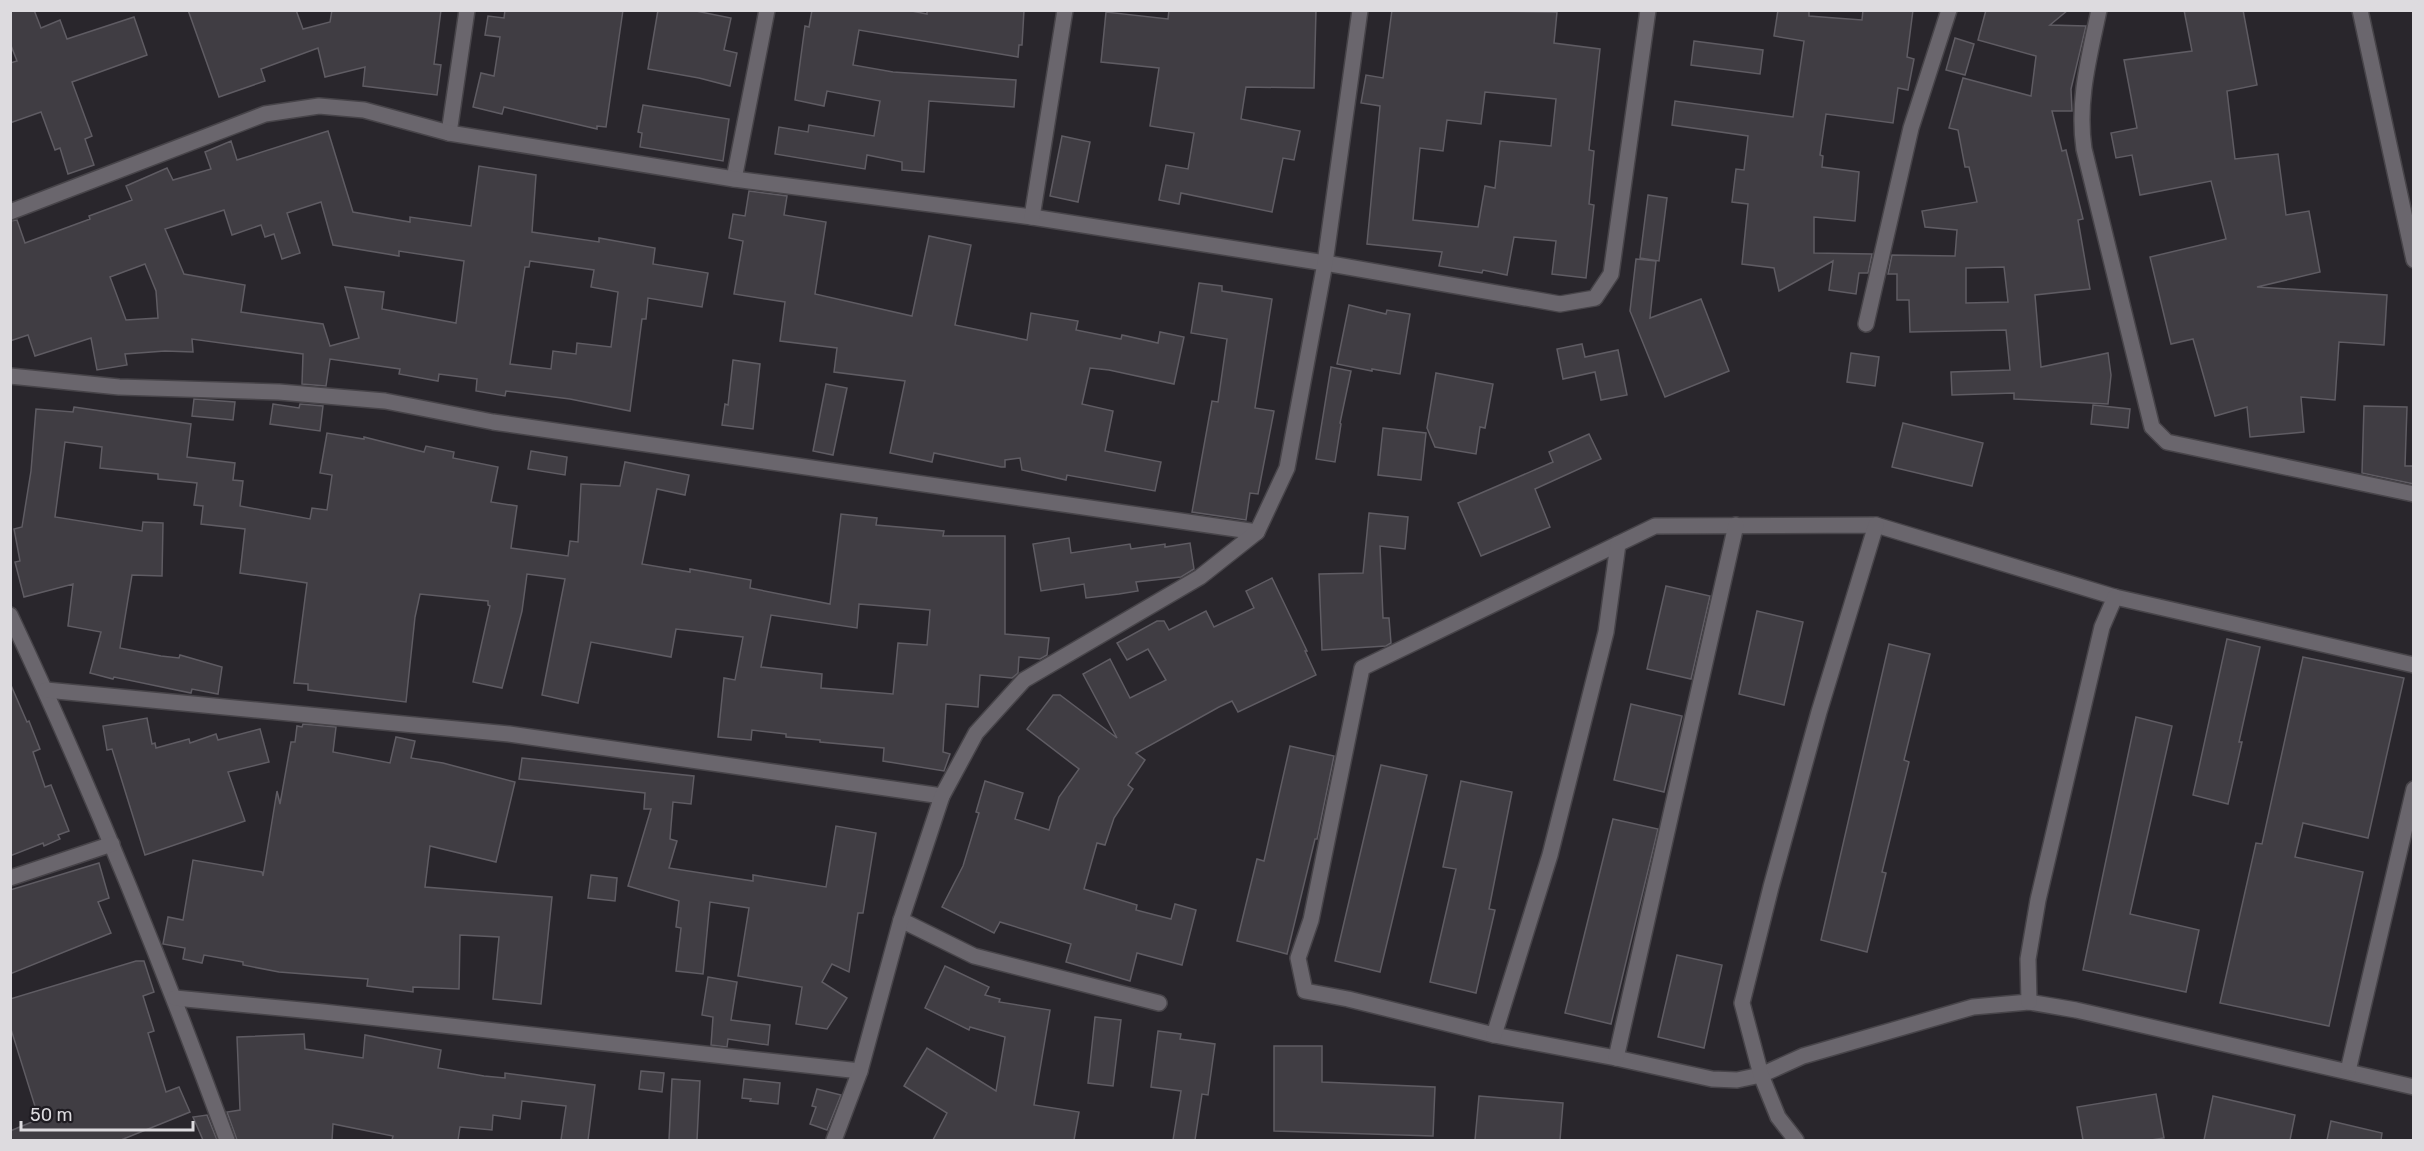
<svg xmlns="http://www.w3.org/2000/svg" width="2424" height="1151" viewBox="0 0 2424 1151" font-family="Rubik,sans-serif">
	<rect width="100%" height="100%" fill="#29262c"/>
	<g fill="#403d43" stroke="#5f5c63" stroke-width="1.5" fill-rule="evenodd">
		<path d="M10 10H34L41 28 60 20 67 39 134 17 147 55 72 82 92 136 85 139 94 165 68 174 60 148 55 150 41 112 10 123V63L17 61 10 43Z"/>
		<path d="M188 10H296L303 29 330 22 332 10H441L434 64 441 65 437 95 363 86 365 67 325 77 318 48 261 69 265 81 219 97Z"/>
		<path d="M505 10H623L606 127 597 126V129L504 107 502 114 473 107 481 73 494 76 500 37 485 35 488 16 504 18Z"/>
		<path d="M658 10H691L731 18 724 50 737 53 730 86 699 78 648 69Z"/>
		<path d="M812 10H907L927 14V10H1024L1022 45H1019L1018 57 859 30 853 65 893 72 1016 80 1014 107 929 101 924 172 902 170V162L867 155 865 169 775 154 779 127 808 132 809 125 874 136 880 101 827 91 824 106 795 100 805 26 809 27Z"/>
		<path d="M1169 10H1316L1314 88 1246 87 1241 119 1300 131 1294 160 1283 158 1272 212 1181 193 1179 204 1159 200 1166 165 1188 169 1194 133 1150 126 1159 68 1101 62 1106 12 1168 19Z"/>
		<path d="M1392 10 1557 12 1554 43 1600 49 1589 150 1594 151 1589 204 1594 205 1586 278 1552 274 1556 241 1514 237 1507 275 1483 270 1482 273 1439 266 1442 252 1367 244 1380 106 1361 103 1366 75 1383 78ZM1485 92 1556 99 1551 146 1500 141 1495 188 1485 186 1478 227 1413 220 1420 148 1443 151 1447 120 1481 124Z"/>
		<path d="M1778 10H1809V16L1862 20 1863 10H1913L1907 57 1914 59 1908 90 1898 88 1893 123 1826 114 1820 155 1823 156 1822 167 1859 172 1855 221 1814 217V253L1872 254 1868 273H1859L1856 294 1829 290 1833 261 1779 291 1774 268 1742 264 1748 204 1732 202 1736 169 1744 170 1748 136 1672 125 1675 101 1793 117 1804 41 1774 36Z"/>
		<path d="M1986 10H2068L2050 25 2086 26 2071 89 2072 111H2052L2062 151 2066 150 2083 219 2078 220 2090 289 2035 295 2041 367 2108 353 2111 375 2108 404 2014 399V393L1952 395 1951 372 2010 370 2006 330 1910 332 1909 300H1897V274H1888L1892 255 1955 256 1957 230 1925 227 1922 211 1977 202 1969 167H1965L1958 130 1949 128 1963 78 2031 96 2036 56 1978 40ZM2004 267 2008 302 1966 303V268Z"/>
		<path d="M2184 10H2243L2257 85 2227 91 2235 159 2278 154 2286 215 2309 211 2320 272 2257 287 2387 295 2384 345 2339 342 2335 400 2301 397 2304 432 2250 437 2247 407 2215 416 2193 339 2171 344 2150 257 2226 239 2211 181 2140 195 2132 155 2116 158 2111 133 2137 128 2124 60 2192 51Z"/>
		<path d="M1955 38 1974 44 1965 75 1946 70Z"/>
		<path d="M1694 41 1763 50 1760 74 1691 65Z"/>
		<path d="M643 105 729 119 723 161 640 147 642 133 638 132Z"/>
		<path d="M328 131 353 212 410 222V217L471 226 479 166 536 175 532 232 599 242V238L655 248 653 264 708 273 702 307 648 298 646 319H642L630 411 570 399 506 391 505 396 476 391 477 379 439 374 438 381 399 374 400 369 330 359 326 386 302 384 303 354 192 339 193 352 165 351 125 354 127 365 97 370 91 338 35 356 28 335 10 341V221L17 220 25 243 90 219 89 216 132 200 126 186 167 168 173 180 211 169 205 152 231 141 237 160ZM321 202 333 245 399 256V251L464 261 456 323 382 309 384 292 345 287 359 338 330 346 323 324 241 312 245 285 184 274 165 229 224 210 232 235 261 225 265 237 274 234 282 259 300 253 287 213ZM530 261 594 270 591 287 618 292 611 347 577 343 576 354 553 351 551 369 510 364 525 267H529ZM145 264 156 291 158 318 126 320 110 277Z"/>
		<path d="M1062 136 1090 142 1078 202 1050 196Z"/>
		<path d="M749 191 787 196 784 215 826 222 815 294 912 316 929 236 971 245 955 325 1027 340 1031 313 1078 321 1076 330 1121 339 1122 335 1158 343 1160 332 1184 337 1174 384 1109 370 1090 368 1082 404 1113 411 1105 451 1161 462 1155 491 1067 475 1066 480 1022 470 1020 458 1005 460V467H1001L934 453 932 462 890 453 905 381 834 372 837 348 780 341 785 302 734 294 743 241 729 238 733 214 745 216Z"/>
		<path d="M1648 195 1667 198 1659 261 1640 258Z"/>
		<path d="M1636 259 1656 261 1650 318 1701 299 1729 371 1665 397 1630 311Z"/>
		<path d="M1199 283 1222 286V291L1272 299 1255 408 1274 411 1258 494 1250 493 1246 520 1192 512 1212 401 1218 402 1227 339 1191 333Z"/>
		<path d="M1349 305 1386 314 1387 310 1410 314 1400 374 1372 369V371L1337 364Z"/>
		<path d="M1582 344 1585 357 1618 350 1627 395 1601 400 1595 372 1563 379 1557 349Z"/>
		<path d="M1851 353 1879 357 1875 386 1847 382Z"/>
		<path d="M733 360 760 364 753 429 722 425 725 404 728 405Z"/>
		<path d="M1331 367 1351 371 1340 423 1341 424 1335 462 1316 459Z"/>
		<path d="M1436 373 1493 384 1485 428 1480 427 1476 454 1435 447 1427 428Z"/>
		<path d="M826 384 847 388 833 455 813 451Z"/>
		<path d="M194 399 235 402 233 420 192 416Z"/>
		<path d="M273 404 299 408 300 404 323 406 320 431 270 424Z"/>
		<path d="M2093 405 2130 409 2128 428 2091 424Z"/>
		<path d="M2364 406 2407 407 2405 466H2414V484L2362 473Z"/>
		<path d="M74 407 191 424 187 457 235 463 233 480 243 481 240 506 310 519 312 508 327 510 332 475 320 473 327 433 364 439V437L424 452 426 446 454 452 453 458 498 467 491 502 517 506 511 548 568 556 570 541 578 542 581 484 620 486 625 462 689 475 685 495 657 489 642 564 690 572V569L751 580 750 588 830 604 841 514 877 518 876 525 944 531 943 536H1005V634L1049 638 1047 655 1040 659 1019 657 1018 673 1012 678 980 675 978 707 946 704 943 752 950 754 944 771 883 761 884 748 820 742V740L786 737V734L752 730 751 740 718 737 724 678 735 680 743 637 676 629 671 657 591 642 578 703 542 695 565 579 527 574 522 611 502 688 473 682 490 606 488 605V601L420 594 415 617 406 702 308 690V684L294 683 307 583 240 573 245 529 201 524 203 506 194 505 197 483 158 479V474L100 468 102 447 65 442 55 517 142 531 143 522 163 523 162 576 132 575 120 648 161 656 179 658 180 655 222 667 218 694 192 689 191 693 114 677 113 679 90 673 101 632 68 626 73 584 24 597 15 562 20 561 14 529 22 527 31 471 36 409 73 412ZM859 604 930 610 927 645 898 643 893 694 821 688 822 674 761 667 771 615 857 628Z"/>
		<path d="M1903 423 1983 443 1972 486 1892 467Z"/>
		<path d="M1383 428 1426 433 1421 480 1378 475Z"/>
		<path d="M1589 434 1601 459 1535 489 1550 527 1481 556 1458 503 1553 462 1549 452Z"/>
		<path d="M531 451 567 457 565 475 528 469Z"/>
		<path d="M1369 513 1408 517 1405 549 1380 546 1383 618H1389L1391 643 1386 646 1322 650 1319 574 1363 573Z"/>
		<path d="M1069 538 1071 553 1130 544 1131 549 1165 544V547L1190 543 1194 569 1181 577 1136 582 1138 591 1119 594 1086 598 1084 584 1041 591 1033 544Z"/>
		<path d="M1272 578 1307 651H1305L1316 675 1238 712 1232 701 1219 707 1136 753 1145 760 1128 785 1133 789 1114 818 1105 845 1097 843 1084 889 1137 905 1136 910 1171 919 1175 904 1196 910 1182 965 1137 953 1130 981 1066 962 1071 944 1000 922 994 933 942 907 963 866 979 813 976 812 985 781 1023 793 1015 819 1049 830 1059 797 1079 769 1027 729 1053 695H1060L1117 738 1083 674 1110 659 1130 698 1166 680 1148 649 1127 660 1117 643 1157 621H1164L1169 630 1206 611 1214 627 1254 608 1246 591Z"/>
		<path d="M1666 586 1710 596 1691 679 1647 669Z"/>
		<path d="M1757 611 1803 622 1784 705 1739 694Z"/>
		<path d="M2227 639 2260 647 2239 742H2242L2228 804 2193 795Z"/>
		<path d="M1889 644 1930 654 1904 760 1909 762 1882 872 1886 873 1867 952 1821 940Z"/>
		<path d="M2303 657 2404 678 2368 838 2303 823 2295 857 2363 872 2329 1026 2220 1003 2256 843 2262 844Z"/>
		<path d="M10 683 27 722 29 721 40 749 33 752 45 787 51 785 69 831 58 835 60 839 44 846 43 843 10 856Z"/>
		<path d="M1631 704 1682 716 1664 792 1614 780Z"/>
		<path d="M2136 717 2172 726 2130 914 2199 930 2186 992 2083 970Z"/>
		<path d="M147 718 152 744 155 743 156 748 189 739 190 743 216 734 218 740 260 729 269 762 228 772 245 821 145 855 112 749 107 750 103 726Z"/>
		<path d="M303 724 336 727 333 752 390 763 396 737 415 741 411 758 443 763 515 782 496 862 430 846 425 887 552 897 541 1004 493 999 499 937 460 935 459 989 413 987V992L367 986 368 979 279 972 243 965V962L204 955 202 963 183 959 185 948 163 944 168 917 183 920 193 860 262 872 263 876 277 791 280 804 291 742H295L297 726 302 727Z"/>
		<path d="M1290 746 1334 756 1317 839H1315L1287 954 1237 941 1257 859 1264 861Z"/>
		<path d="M522 758 694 776 691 804 673 802 670 839 677 841 669 868 753 881V875L826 887 836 826 876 833 863 913H858L849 972 832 964 822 982 847 998 827 1029 796 1024 802 987 738 976 749 908 710 902 703 974 676 971 681 928 676 927 679 901 628 886 651 809H644L645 793 519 779Z"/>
		<path d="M1381 765 1427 775 1380 972 1335 961Z"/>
		<path d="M1461 781 1512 792 1489 909 1495 910 1476 993 1430 982 1456 869 1443 867Z"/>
		<path d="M1613 819 1658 829 1611 1024 1565 1013Z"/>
		<path d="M99 863 109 898 98 902 111 933 10 974V890Z"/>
		<path d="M591 875 617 878 615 901 588 898Z"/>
		<path d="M1677 955 1722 965 1704 1048 1658 1037Z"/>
		<path d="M136 961H144L154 992 143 996 154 1031 148 1033 166 1092 179 1087 190 1112 121 1140H10V1131L39 1119 10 1026V999Z"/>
		<path d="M945 966 989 987 985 995 1000 999 999 1002 1050 1010 1034 1105 1079 1112 1074 1140H933L947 1113 904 1086 927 1048 996 1091 1005 1037 970 1027 969 1030 925 1008Z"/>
		<path d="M708 977 737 982 731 1020 770 1025 768 1045 728 1039 727 1047 711 1045 713 1017 702 1015Z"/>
		<path d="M1095 1017 1121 1020 1113 1086 1088 1083Z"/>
		<path d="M1158 1031 1181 1034 1180 1039 1215 1044 1208 1095 1202 1094 1195 1140H1173L1181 1091 1151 1087Z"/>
		<path d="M304 1034 305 1049 363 1058 365 1035 441 1050 438 1068 484 1076 505 1078V1073L595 1085 588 1140H561L566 1106 522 1101 520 1119 493 1115 492 1130 460 1127 458 1140H392L393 1136 333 1124 332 1140H237L227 1112 240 1110 237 1037Z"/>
		<path d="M1274 1046H1322V1082L1435 1087 1433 1136 1274 1131Z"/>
		<path d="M641 1071 664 1073 662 1092 639 1089Z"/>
		<path d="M672 1079 700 1081 697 1140H669Z"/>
		<path d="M744 1079 780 1083 778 1104 750 1101 751 1099 742 1098Z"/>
		<path d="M817 1089 841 1095 827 1130 810 1124 816 1107 812 1106Z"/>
		<path d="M2156 1094 2164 1138 2151 1140H2083L2077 1107Z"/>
		<path d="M1479 1096 1563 1103 1560 1140H1475Z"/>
		<path d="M2213 1096 2295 1115 2290 1140H2204Z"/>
		<path d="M207 1115 217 1140H203L193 1117Z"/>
		<path d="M2331 1121 2382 1133 2381 1140H2327Z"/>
	</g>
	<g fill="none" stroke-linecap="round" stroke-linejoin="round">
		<g stroke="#474449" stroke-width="18">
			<g id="minor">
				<path d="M2099 10C2089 58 2077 101 2084 149L2152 427 2167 442 2414 494"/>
				<path d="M2360 10 2414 260"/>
				<path d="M449 133 467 10"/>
				<path d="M734 179 767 10"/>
				<path d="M10 212 265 114 319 106 364 110 449 133 734 179 1032 217 1325 263 1560 304 1595 298 1611 274 1648 10"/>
				<path d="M1032 217 1065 10"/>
				<path d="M1866 324 1911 128 1949 10"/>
				<path d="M10 376 119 387 279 392 385 401 493 422 1257 532"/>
				<path d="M10 615C91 787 162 963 227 1140"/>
				<path d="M2414 665 2115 597 1876 525 1655 526 1362 668 1311 920 1298 958 1305 991 1348 999 1494 1035 1616 1058 1712 1079 1737 1080 1761 1075 1803 1056 1973 1007 2029 1002 2076 1010 2414 1087"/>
				<path d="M46 690 509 734 942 796"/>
				<path d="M10 878 112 844"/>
				<path d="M901 920 974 956 1159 1003"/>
				<path d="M175 998 323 1012 860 1071"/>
				<path d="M2029 1002 2028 959 2038 900 2102 627 2115 597"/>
				<path d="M1494 1035 1550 855 1606 632 1618 544"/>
				<path d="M1616 1058 1736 525"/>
				<path d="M2348 1071 2414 789"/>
				<path d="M834 1140 860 1071 901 920 942 796 976 733 1024 680 1200 577 1257 532 1287 468 1325 263 1360 10"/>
				<path d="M1796 1140 1778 1117 1761 1075 1742 1003 1771 887 1819 712 1876 525"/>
			</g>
		</g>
		<use href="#minor" stroke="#6a666d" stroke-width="15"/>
	</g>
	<rect width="2424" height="1151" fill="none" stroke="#dddbdf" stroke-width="24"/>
	<path d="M21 1121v9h172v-9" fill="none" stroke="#dddbdf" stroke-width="3"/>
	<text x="30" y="1121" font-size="18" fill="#dddbdf" stroke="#1f1c22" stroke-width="4.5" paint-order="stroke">50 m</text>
</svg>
